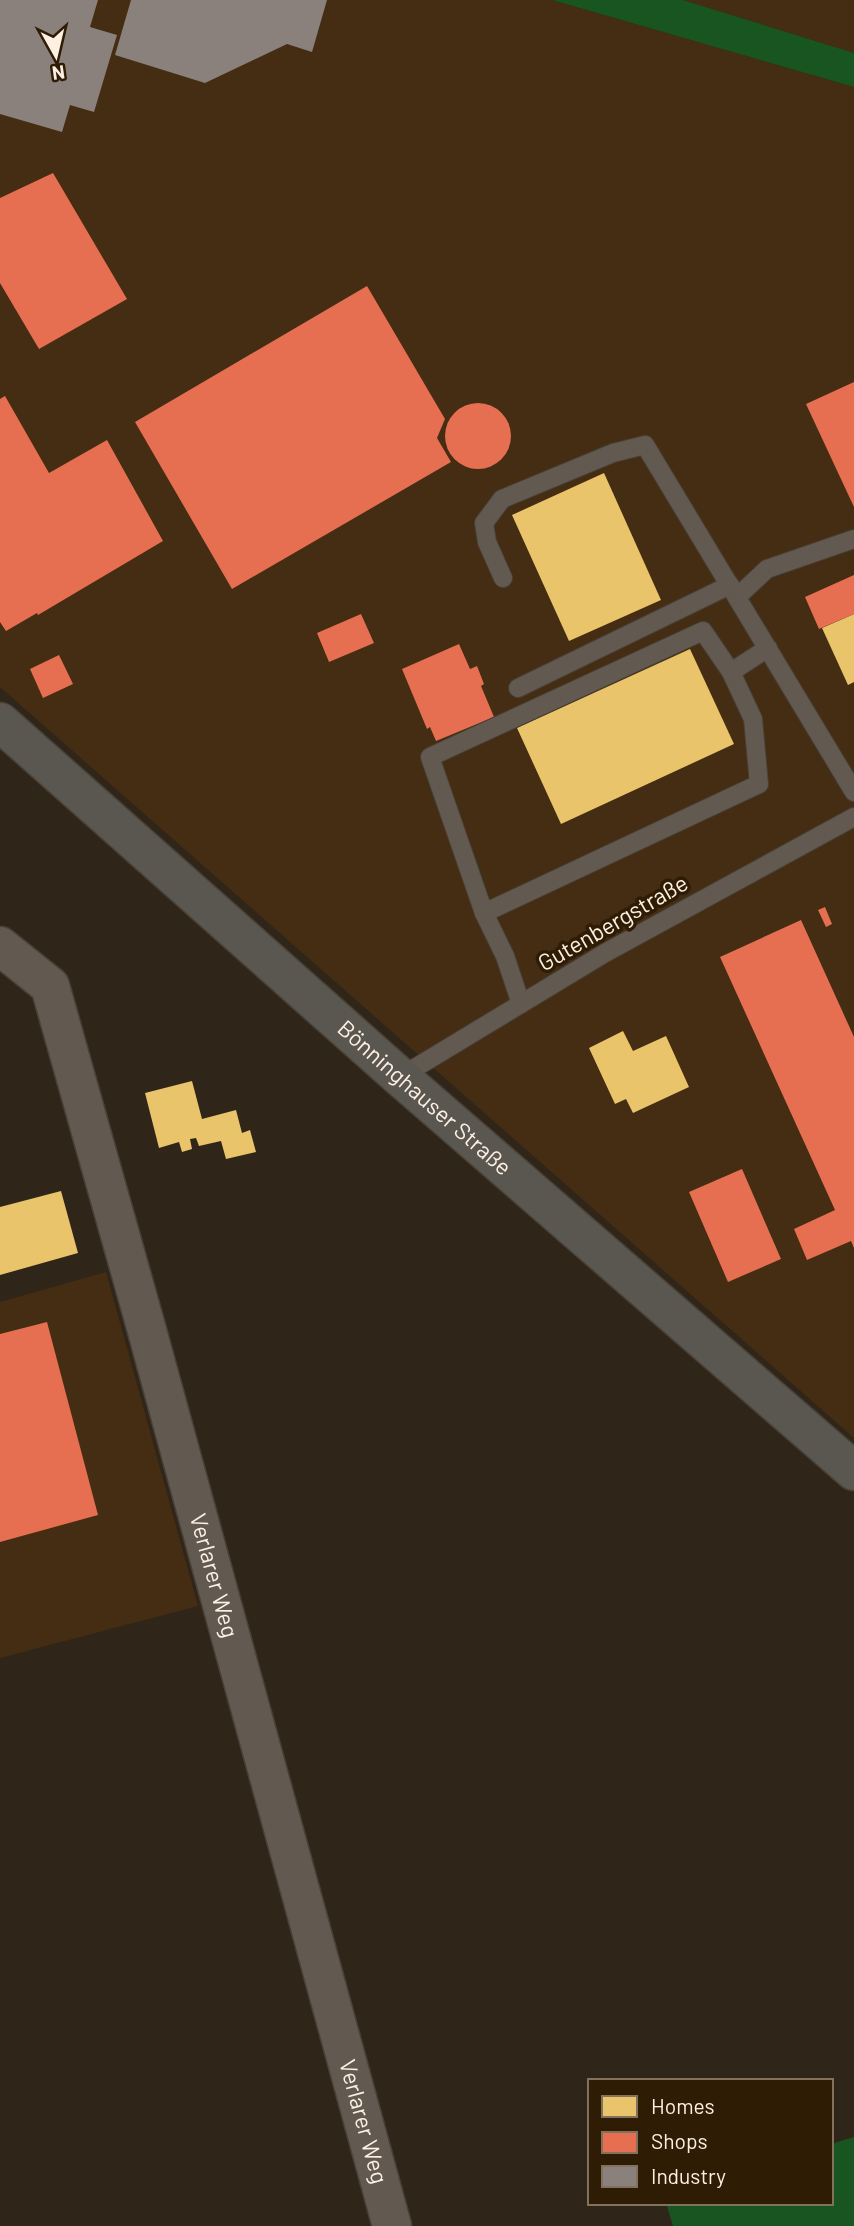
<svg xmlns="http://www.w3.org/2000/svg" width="854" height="2226" viewBox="0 0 854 2226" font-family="Barlow,sans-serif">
	<rect width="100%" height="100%" fill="#302519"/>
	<g fill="#442d12">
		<path d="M0 0H552L854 87V1438L0 687Z"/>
		<path d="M683 0H854V53Z"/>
		<path d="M106 1272 198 1606 0 1658V1302Z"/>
	</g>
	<g fill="#195521">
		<path d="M552 0H683L854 53V87Z"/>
		<path d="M854 2137V2226H673L666 2203H831V2144Z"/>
	</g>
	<g fill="#e9c46a">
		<path d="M604 473 661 600 569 641 512 515Z"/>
		<path d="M854 614V682L848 685 822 628Z"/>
		<path d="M690 649 734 744 561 824 517 728Z"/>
		<path d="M623 1031 633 1051 666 1036 689 1087 633 1113 626 1099 615 1104 589 1048Z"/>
		<path d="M192 1081 202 1119 236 1110 242 1133 250 1130 256 1152 226 1159 221 1141 199 1146 196 1138 190 1139 192 1149 182 1152 179 1142 159 1148 145 1093Z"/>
		<path d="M61 1191 78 1253 0 1275V1207Z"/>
	</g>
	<g fill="#e76f51">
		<path d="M53 173 127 299 39 349 0 283V198Z"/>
		<path d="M367 286 445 419 437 438 451 462 232 589 135 422Z"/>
		<path d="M854 382V507L806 404Z"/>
		<path d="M5 396 49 473 107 440 163 541 38 615 37 613 6 631 0 622V399Z"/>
		<circle cx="478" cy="436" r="33"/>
		<path d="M854 575V614L819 629 805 597Z"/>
		<path d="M361 614 374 643 329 662 317 633Z"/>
		<path d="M459 644 470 669 477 666 484 684 481 686 494 717 436 741 430 727 427 729 402 669Z"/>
		<path d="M59 655 73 684 43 698 30 669Z"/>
		<path d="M825 907 832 924 826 927 818 910Z"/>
		<path d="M801 920 854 1037V1248L851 1241 807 1260 794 1229 835 1210 720 957Z"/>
		<path d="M742 1169 781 1259 728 1282 689 1192Z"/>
		<path d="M47 1322 98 1515 0 1542V1334Z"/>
	</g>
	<g fill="#8a817c">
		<path d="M0 0H98L90 27 117 35 94 112 70 105 62 132 0 114Z"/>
		<path d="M131 0H327L312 52 287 44 205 83 115 55Z"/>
	</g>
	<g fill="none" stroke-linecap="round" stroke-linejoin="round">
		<g stroke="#494037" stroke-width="20">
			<g id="service">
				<path d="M503 578 487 542 484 523 502 499 613 453 645 445 854 792"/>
				<path d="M737 597 767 569 854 539"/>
				<path d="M518 688 730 585"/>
				<path d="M484 913 759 784 753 719 731 672 768 648"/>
				<path d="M521 1004 505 956 484 913 430 757 703 631 731 672"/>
				<path d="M400 1077 605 953 854 817"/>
			</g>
		</g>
		<g stroke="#494037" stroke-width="41">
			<g id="tertiary">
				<path id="s1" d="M0 946 50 986 146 1327 392 2226"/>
			</g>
		</g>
		<g stroke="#494037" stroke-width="41">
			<g id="secondary">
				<path id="s2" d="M0 722 400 1077 854 1471"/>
			</g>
		</g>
		<use href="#service" stroke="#625951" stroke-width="18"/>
		<use href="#tertiary" stroke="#625951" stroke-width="38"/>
		<use href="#secondary" stroke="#5a5751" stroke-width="38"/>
	</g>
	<g text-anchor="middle" stroke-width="7" stroke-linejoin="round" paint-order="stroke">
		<g font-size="23" fill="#fdf0e2" stroke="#2f1c05">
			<text transform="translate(613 923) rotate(-30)" y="8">Gutenbergstraße</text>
			<text dy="8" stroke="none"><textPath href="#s2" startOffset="567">Bönninghauser Straße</textPath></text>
			<text dy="8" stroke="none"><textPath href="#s1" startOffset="676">Verlarer Weg</textPath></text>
			<text dy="8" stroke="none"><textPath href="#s1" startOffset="1242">Verlarer Weg</textPath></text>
		</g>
	</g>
	<rect x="588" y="2079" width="245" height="126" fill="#2f1c05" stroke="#81715d" stroke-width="2"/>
	<rect x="602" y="2096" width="35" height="21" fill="#e9c46a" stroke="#81715d" stroke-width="2"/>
	<text x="651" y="2114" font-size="21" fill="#fdf0e2">Homes</text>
	<rect x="602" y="2132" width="35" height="21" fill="#e76f51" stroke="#81715d" stroke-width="2"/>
	<text x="651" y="2149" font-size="21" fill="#fdf0e2">Shops</text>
	<rect x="602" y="2166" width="35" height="21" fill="#8a817c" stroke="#81715d" stroke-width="2"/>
	<text x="651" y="2184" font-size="21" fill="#fdf0e2">Industry</text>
	<g transform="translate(56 56) rotate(172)" stroke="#2f1c05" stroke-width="5" paint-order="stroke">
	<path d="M0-5L12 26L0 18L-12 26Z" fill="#fdf0e2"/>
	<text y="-10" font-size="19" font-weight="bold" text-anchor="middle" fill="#fdf0e2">N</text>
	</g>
</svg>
